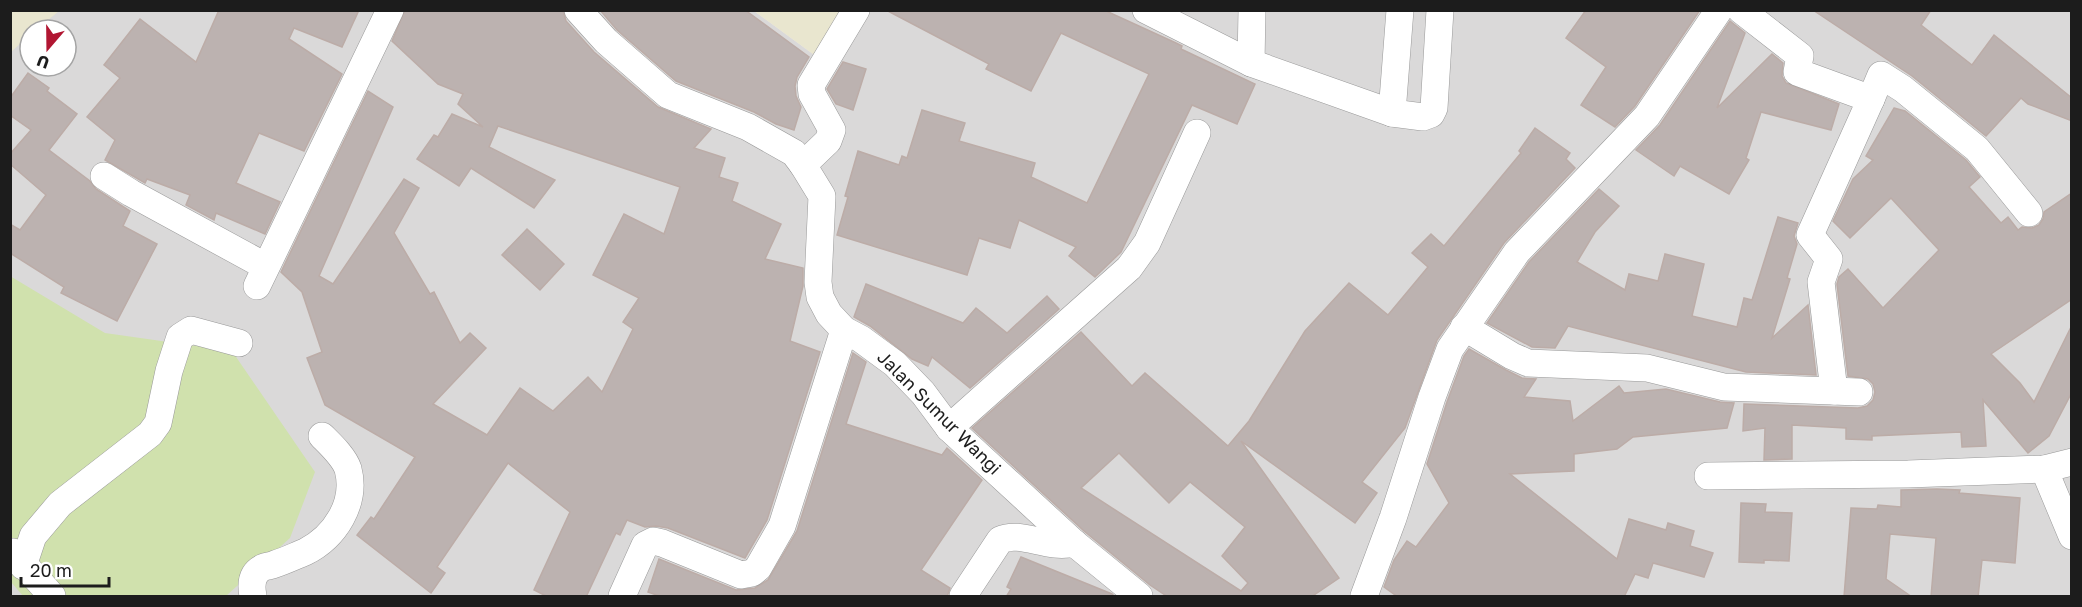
<svg xmlns="http://www.w3.org/2000/svg" width="2082" height="607" viewBox="0 0 2082 607" font-family="'Golos Text',sans-serif">
	<rect width="100%" height="100%" fill="#ece7e2"/>
	<path fill="#dad9d9" fill-rule="evenodd" d="M841 10 2071 11V596H11L10 11H754L817 57ZM30 30H66V66H30Z"/>
	<g fill="#e9e6cf">
		<path d="M11 10H59V11L36 30H30V35L11 52Z"/>
		<path d="M754 11H841L817 57Z"/>
	</g>
	<path fill="#d0e1ad" d="M10 276 105 333 232 351 315 472 290 538 226 596H23L11 582Z"/>
	<g fill="#bcb2b0" stroke="#bcaca7" stroke-width="1.5" fill-rule="evenodd">
		<path d="M219 10H359L342 47 294 28 289 39 342 74 304 151 259 133 236 183 280 202 265 234 216 213 214 220 186 205 190 195 147 179 145 183 105 160 115 140 87 117 120 78 104 65 140 19 196 62Z"/>
		<path d="M405 10H563L566 21 594 52 658 107 711 129 694 148 725 158 719 177 738 183 732 201 781 224 765 259 803 268V286L790 341 820 352 767 520 745 558 668 528 656 526 645 527 627 520 620 535 616 533 586 597H548L534 590 570 512 508 463 437 567 445 573 431 593 357 535 371 517 374 519 415 457 325 405 307 358 322 352 302 292 281 272 368 91 393 107 319 276 333 284 404 179 419 188 394 233 430 294 434 292 460 343 470 333 486 348 433 404 487 435 520 388 553 411 588 377 602 392 633 329 623 322 639 298 593 275 624 214 664 234 680 187 498 126 489 147 555 180 534 208 471 168 459 186 417 159 434 135 438 137 452 114 483 127 458 104 463 94 438 84 392 41Z"/>
		<path d="M600 10H745L809 57 797 77 795 86 796 96 801 107 794 130 776 124 754 112 676 81 617 30Z"/>
		<path d="M886 10H1104L1176 43 1182 46 1181 49 1255 84 1237 124 1192 105 1121 252 1095 277 1069 256 1076 247 1019 220 1010 248 979 238 967 275 837 235 848 197 845 196 858 151 899 165 902 156 907 158 922 110 965 123 959 141 1035 163 1031 177 1087 203 1149 74 1061 33 1031 91 986 69 989 64Z"/>
		<path d="M1586 10H1700L1635 106 1615 127 1581 105 1606 67 1566 38Z"/>
		<path d="M1813 10H1931L1921 25 1972 65 1994 35 2072 98V121L2028 104 2021 98 1986 136 1912 76Z"/>
		<path d="M1730 21 1745 33 1717 108 1772 54 1783 63 1782 76 1786 83 1839 104 1831 130 1761 112 1746 158 1749 160 1729 194 1680 166 1674 176 1636 150 1660 125Z"/>
		<path d="M843 62 866 69 853 110 836 104 827 89Z"/>
		<path d="M28 73 49 88 47 91 77 114 49 150 90 181 96 189 130 211 123 226 157 244 117 321 61 293 64 287 10 253V224L20 230 46 195 10 164V154L31 130 10 115V98Z"/>
		<path d="M1894 108 1905 111 1966 160 1980 177 1969 187 2001 223 2008 217 2018 230 2022 227 2032 228 2039 225 2043 219 2044 212 2072 193V299L1991 354 2020 383 2034 402 2072 325V392L2049 436 2028 453 1983 400 1986 446 1962 447 1961 432 1872 436V440L1846 439V428L1792 425V459L1764 460 1765 428 1743 431 1744 404 1858 408 1867 406 1873 400 1875 392 1873 384 1868 379 1848 376 1837 284 1839 277 1848 269 1883 308 1939 250 1891 198 1850 238 1833 221 1853 179 1873 160 1866 156Z"/>
		<path d="M1535 128 1570 153 1566 159 1575 168 1504 243 1437 340 1405 428 1362 482 1377 493 1355 523 1241 441 1339 578 1311 597H1168L1150 585 1084 531 972 428 1081 332 1132 386 1145 373 1228 446 1249 421 1305 331 1349 283 1388 315 1428 267 1412 253 1431 234 1444 246 1521 153 1519 151ZM1119 453 1169 503 1190 482 1245 527 1222 556 1248 583 1241 591 1081 488Z"/>
		<path d="M1599 189 1619 206 1595 232 1577 262 1625 290 1629 274 1658 281 1665 254 1704 264 1692 316 1737 327 1744 298 1752 300 1778 217 1798 223 1794 236 1797 244 1787 278 1790 279 1772 338 1808 305 1816 375 1746 372 1568 326 1555 348 1532 347 1487 323 1529 262Z"/>
		<path d="M527 229 564 264 540 290 502 255Z"/>
		<path d="M866 284 963 323 976 308 1007 333 1047 296 1059 309 970 388 932 357 928 366 912 359 870 326 854 317Z"/>
		<path d="M1469 349 1506 370 1522 378 1536 379 1524 397 1570 401 1573 421 1619 386 1624 393 1666 389 1720 402 1734 403 1727 428 1633 437 1617 449 1574 454V471L1510 474 1617 559 1629 519 1666 530 1668 523 1694 531 1690 546 1713 553 1704 577 1653 563 1648 578 1635 574 1624 597H1398L1384 587 1394 560 1407 541 1416 547 1449 503 1427 464 1447 402 1464 356Z"/>
		<path d="M853 353 866 362 846 424 942 455 947 448 982 480 921 570 950 588 947 597H662L648 592 659 559 736 590 755 588 768 580 797 531Z"/>
		<path d="M1937 489 1960 490 1959 493 2020 498 2015 563 1982 560 1978 597H1931L1936 538 1890 534 1886 579 1912 597H1844L1851 508 1877 509 1878 505 1901 507V490Z"/>
		<path d="M1741 503 1766 504 1765 512 1792 513 1789 561 1764 560V563L1739 562Z"/>
		<path d="M1021 557 1112 594 1115 597H1006L1011 589 1007 587Z"/>
	</g>
	<g fill="none" stroke-linecap="round" stroke-linejoin="round">
		<g stroke="#999" stroke-width="28">
			<g id="street">
				<path d="M578 10 606 41 668 95 748 127 794 153 803 165 822 196 818 282 820 297 829 314 844 330 861 339 895 364 923 393 949 428 1074 543 1139 596"/>
				<path d="M1146 10 1251 63 1392 113 1423 117 1431 114 1434 108 1440 10"/>
				<path d="M1741 10 1800 56 1797 72 1871 99 1881 75 1903 89 1977 149 2029 213"/>
				<path d="M1251 63 1252 10"/>
				<path d="M1392 113 1400 10"/>
				<path d="M803 165 828 141 832 130 812 94 811 85 856 10"/>
				<path d="M104 176 131 193 265 266"/>
				<path d="M257 286 390 10"/>
				<path d="M1464 327 1512 356 1528 363 1647 368 1724 387 1859 392"/>
				<path d="M1834 391 1821 282 1829 259 1810 235 1871 99"/>
				<path d="M949 428 1129 268 1147 243 1197 133"/>
				<path d="M2044 469 2072 536"/>
				<path d="M1708 476 1908 474 2044 469 2072 462"/>
				<path d="M13 552 52 596"/>
				<path d="M23 566 33 536 60 504 150 434 158 423 169 371 180 337 191 330 239 343"/>
				<path d="M253 596C251 586 251 574 262 568 265 566 271 566 275 564 285 561 295 556 305 552 335 537 357 503 348 469 344 457 331 445 322 436"/>
				<path d="M622 596 645 545 653 541 662 543 741 575 752 573 758 568 782 526 844 330"/>
				<path d="M963 596 1000 540C1021 530 1048 550 1074 543"/>
				<path d="M1364 596 1393 518 1432 397 1450 349 1517 252 1647 116 1719 10"/>
			</g>
		</g>
		<use href="#street" stroke="#fff" stroke-width="27"/>
	</g>
	<g text-anchor="middle" stroke-width="6" stroke-linejoin="round" paint-order="stroke">
		<g font-size="18" fill="#1c1c1c" stroke="#fff">
			<text transform="translate(939 413) rotate(45)" y="6">Jalan Sumur Wangi</text>
		</g>
	</g>
	<rect width="2082" height="607" fill="none" stroke="#1c1c1c" stroke-width="24"/>
	<g transform="translate(48 48) rotate(200)"><circle r="28" fill="#ffffff" stroke="#a4a4a4" stroke-width="1.5"/>
	<path d="M0-4.5L10 22L0 15L-10 22Z" fill="#b11632"/>
	<text y="-9" font-size="16" font-weight="bold" text-anchor="middle" fill="#1c1c1c">U</text>
	</g>
	<path d="M21 577v9h88v-9" fill="none" stroke="#1c1c1c" stroke-width="3"/>
	<text x="30" y="577" font-size="18" fill="#1c1c1c" stroke="#ffffff" stroke-width="4.5" paint-order="stroke">20 m</text>
</svg>
